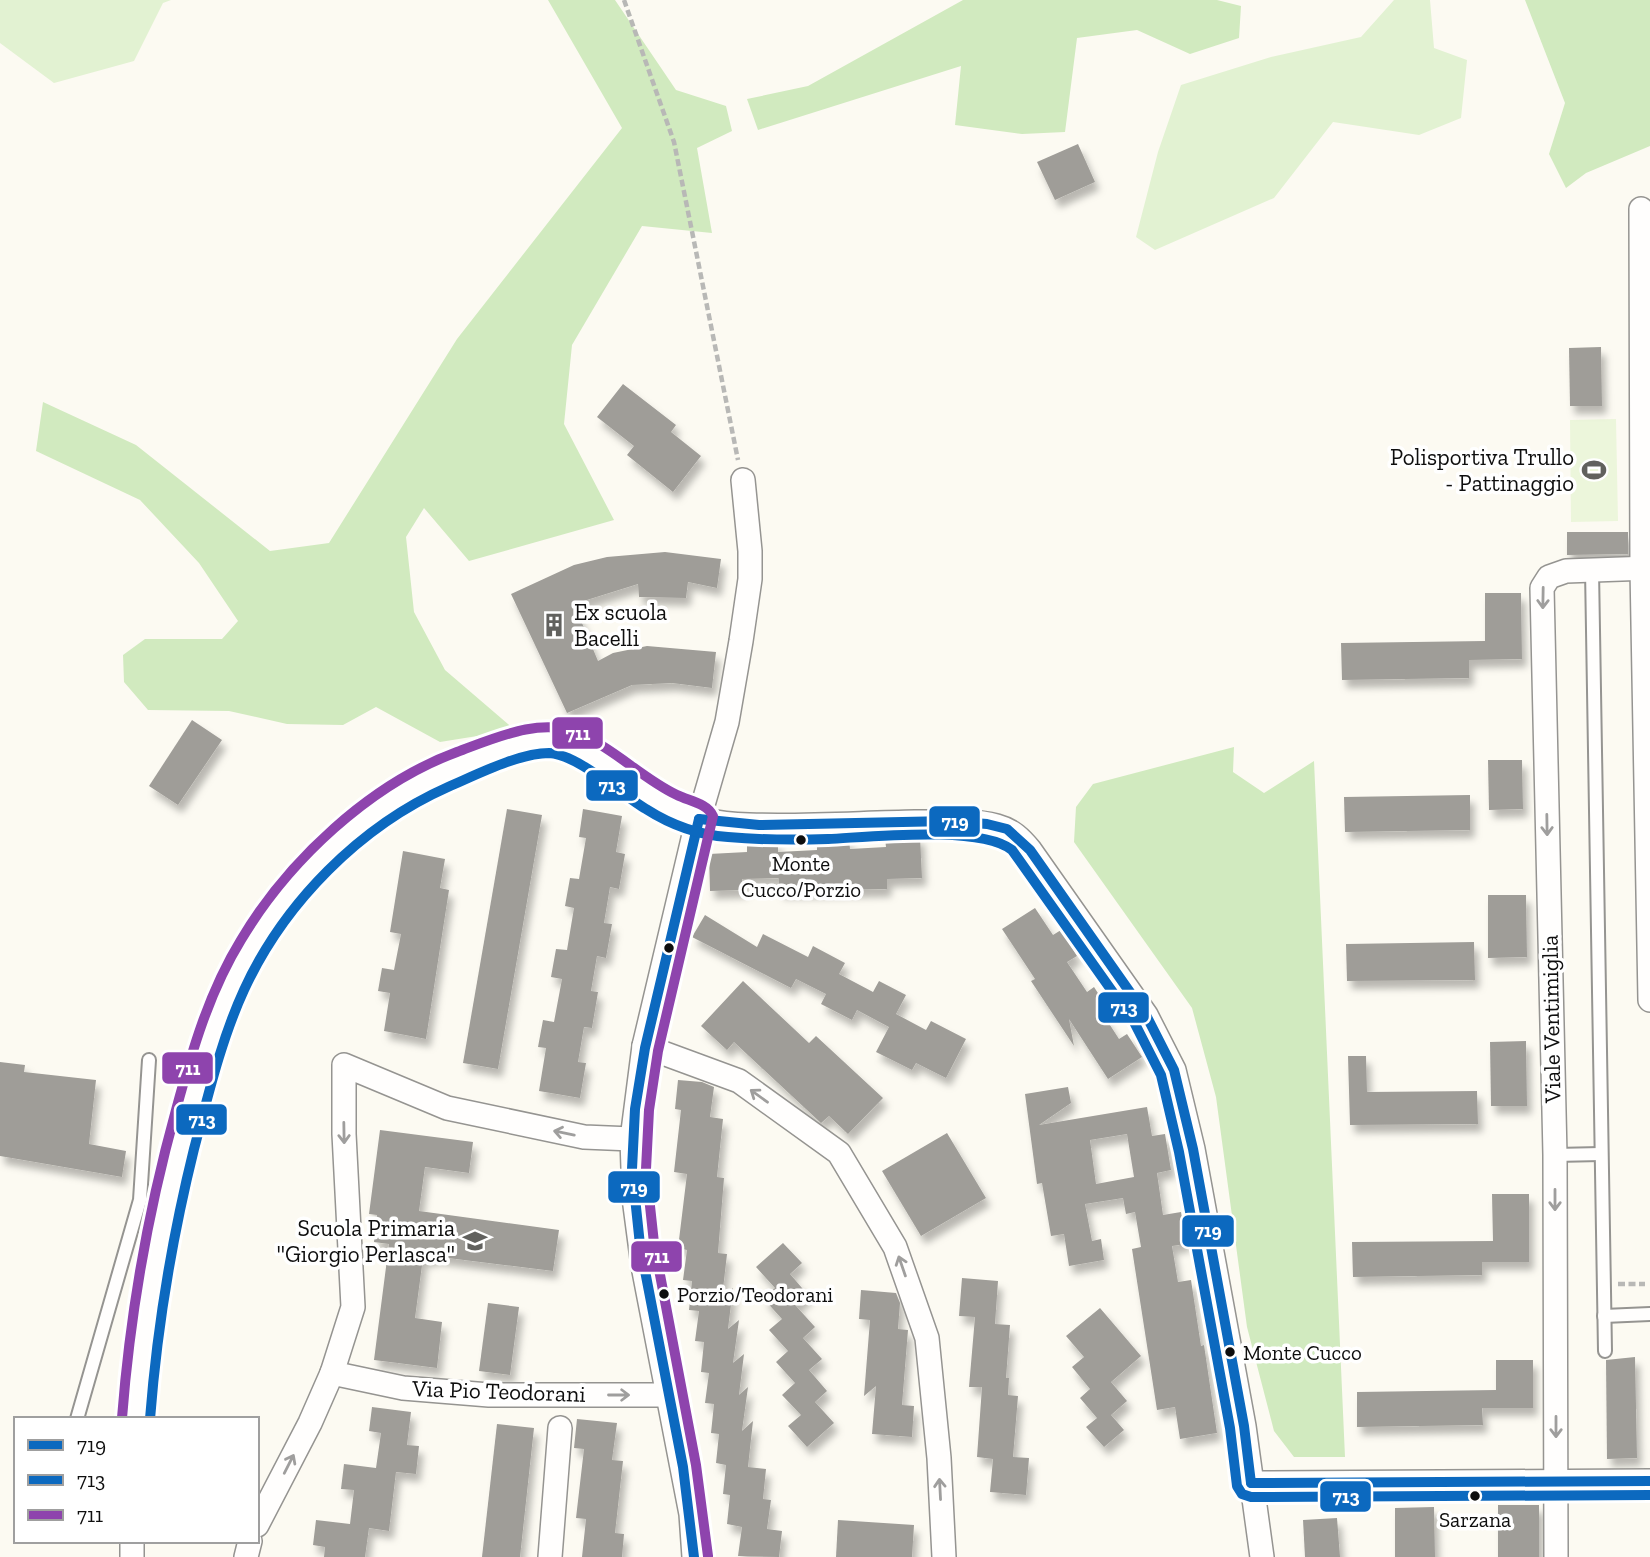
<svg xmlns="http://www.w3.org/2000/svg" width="1650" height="1557" viewBox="0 0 1650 1557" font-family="'Zilla Slab',serif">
	<defs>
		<filter id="shadow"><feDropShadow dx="4.5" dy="8" stdDeviation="3.5" flood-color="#0004"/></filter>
	</defs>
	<rect width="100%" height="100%" fill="#fcfaf2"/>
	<g fill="#e2f2d2">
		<path d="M0 0H171L163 3 134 61 54 83 0 43Z"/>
		<path d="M1394 0H1430L1434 48 1467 60 1461 118 1419 135 1333 122 1274 198 1155 250 1136 237 1158 152 1181 85 1271 57 1361 37Z"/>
	</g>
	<g fill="#d1eabf">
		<path d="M548 0H615L676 90 726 106 732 131 697 148 712 233 642 226 572 345 564 424 614 520 469 561 424 508 406 537 414 612 445 670 515 730 440 742 376 707 343 725 287 724 229 711 148 710 124 682 123 655 145 639H222L238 621 199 563 140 500 36 451 43 402 136 445 270 551 329 543 457 339 622 128Z"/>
		<path d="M963 0H1217L1241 6 1239 38 1190 54 1137 30 1077 38 1065 132 1022 134 955 125 961 66 758 130 747 99 808 86Z"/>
		<path d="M1525 0H1650V146L1586 173 1566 188 1549 154 1565 103Z"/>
		<path d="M1234 747 1233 772 1264 793 1314 761 1345 1457H1294L1274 1431 1247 1327 1216 1097 1192 1008 1074 842 1076 807 1093 784Z"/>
	</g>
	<path fill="#ecf6db" d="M1616 419 1618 521 1571 522 1570 420Z"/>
	<g fill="#9f9d98" fill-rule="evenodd" filter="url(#shadow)">
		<path d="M1078 144 1095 182 1055 200 1037 162Z"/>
		<path d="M1601 347 1602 406H1570L1569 348Z"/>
		<path d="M623 384 676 425 671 432 701 456 673 492 627 455 634 446 597 417Z"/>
		<path d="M1567 532H1628V554L1567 555Z"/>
		<path d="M665 552 721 559 717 588 688 582 686 598 639 597 638 584 574 604 598 661 613 653 647 646 716 652 712 688 672 683 632 685 567 713 511 594 574 565 607 557Z"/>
		<path d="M1485 593H1521L1522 659 1469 660V678L1342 680 1341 643 1485 641Z"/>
		<path d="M192 720 222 740 178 805 149 786Z"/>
		<path d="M1488 760H1522L1523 809 1489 810Z"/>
		<path d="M1470 795V830L1345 832 1344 797Z"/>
		<path d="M507 809 542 815 498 1069 463 1063Z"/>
		<path d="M583 809 622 816 616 852 625 854 619 889 610 887 604 923 612 924 606 958 597 956 591 991 598 992 592 1028 584 1027 578 1062 586 1063 580 1098 539 1091 546 1048 538 1047 543 1020 554 1022 562 979 551 977 556 949 567 950 574 908 565 906 570 878 579 879 586 838 579 837Z"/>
		<path d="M920 836 922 878 887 879V889L779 891V878L742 879 743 890 710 891 709 854 747 852V843L778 842V852L817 850V840L849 839 850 849 886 847 885 838Z"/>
		<path d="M403 851 445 859 440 888 449 890 426 1039 384 1031 390 993 378 991 382 968 394 970 401 934 390 932Z"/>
		<path d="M1488 895H1526L1527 957 1488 958Z"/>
		<path d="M1035 908 1053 935 1061 930 1077 956 1067 962 1087 992 1094 987 1105 1004 1099 1008 1119 1039 1127 1034 1142 1057 1108 1079 1069 1019 1074 1046 1031 981 1035 979 1002 929Z"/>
		<path d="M705 915 757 947 763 934 808 957 813 946 845 963 839 974 873 992 879 981 906 995 896 1014 926 1030 931 1021 966 1039 946 1078 916 1063 912 1070 876 1052 889 1027 857 1010 852 1020 821 1004 826 994 796 979 791 988 692 937Z"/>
		<path d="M1474 942 1475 980 1347 981 1346 944Z"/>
		<path d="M743 981 809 1043 816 1036 883 1098 848 1134 829 1116 821 1123 734 1042 727 1050 701 1026Z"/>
		<path d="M1526 1041 1527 1106H1491L1490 1042Z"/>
		<path d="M1348 1056H1366L1367 1092 1477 1091 1478 1124 1350 1125Z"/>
		<path d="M0 1062 25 1065 24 1072 96 1080 89 1144 126 1151 122 1177 0 1156Z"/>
		<path d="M678 1080 702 1082 714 1087 710 1117 723 1119 717 1177 724 1178 718 1253 727 1254 722 1298 733 1288 728 1329 739 1320 733 1363 744 1354 739 1395 748 1387 742 1431 753 1421 748 1467 766 1469 763 1499 771 1500 767 1529 782 1531 779 1557 738 1556 742 1527 727 1524 730 1495 723 1494 726 1465 716 1463 719 1434 711 1433 714 1404 705 1403 709 1373 701 1372 704 1342 695 1341 699 1311 689 1310 692 1281 683 1280 687 1250 678 1248 687 1174 674 1172 681 1110 675 1109Z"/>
		<path d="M1068 1087 1071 1103 1039 1125 1147 1107 1152 1136 1165 1134 1171 1170 1157 1173 1163 1215 1181 1212 1186 1244 1172 1246 1178 1282 1191 1280 1201 1346 1204 1345 1217 1433 1180 1439 1175 1407 1157 1410 1132 1249 1141 1247 1135 1212 1126 1214 1123 1198 1085 1204 1092 1241 1101 1239 1104 1260 1069 1266 1064 1234 1051 1236 1042 1183 1037 1184 1025 1094ZM1127 1134 1134 1177 1096 1184 1090 1140Z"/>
		<path d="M380 1130 473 1142 469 1173 425 1167 419 1211 559 1230 553 1271 432 1256V1259L423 1258 415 1318 442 1322 437 1368 374 1360 389 1244 374 1242 377 1215 369 1214Z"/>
		<path d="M947 1133 986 1198 921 1236 882 1171Z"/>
		<path d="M1492 1194H1529V1262H1482V1275L1353 1277 1352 1242 1493 1241Z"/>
		<path d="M783 1243 802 1263 790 1274 808 1295 796 1306 815 1327 803 1338 822 1359 809 1370 827 1391 815 1402 834 1423 807 1447 788 1426 801 1415 782 1395 795 1383 776 1362 788 1351 769 1330 782 1319 763 1298 775 1288 756 1267Z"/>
		<path d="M962 1278 998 1281 995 1324 1010 1325 1006 1378H1009L1008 1395 1018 1396 1013 1457 1029 1458 1026 1495 990 1492 993 1459 977 1457 982 1387H969L975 1317 959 1316Z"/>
		<path d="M861 1290 896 1293 900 1303 898 1329 908 1330 902 1405 914 1406 912 1437 872 1434 876 1386 864 1396 870 1320 859 1319Z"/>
		<path d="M488 1303 519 1307 510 1375 479 1371Z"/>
		<path d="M1100 1308 1141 1356 1111 1382 1127 1401 1111 1415 1124 1430 1104 1447 1086 1427 1097 1418 1080 1398 1090 1389 1072 1367 1084 1357 1066 1336Z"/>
		<path d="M1635 1357 1637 1458 1607 1459 1606 1360Z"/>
		<path d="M1496 1360H1533V1408H1482L1483 1425 1357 1427V1392L1496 1390Z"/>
		<path d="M372 1407 411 1412 407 1445 419 1446 416 1474 396 1472 389 1531 369 1528 365 1557H324L325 1547 313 1545 316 1520 350 1524 354 1490 341 1489 344 1464 376 1468 381 1433 369 1431Z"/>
		<path d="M577 1419 617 1423 612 1460 623 1461 615 1533 624 1534 622 1557H582L586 1519 576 1518 584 1449 574 1448Z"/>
		<path d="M497 1424 534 1428 520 1557H482Z"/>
		<rect x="1498" y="1505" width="41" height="52"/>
		<path d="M1434 1507 1435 1557H1395V1508Z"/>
		<path d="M1337 1518 1340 1557H1305L1303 1520Z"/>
		<path d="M838 1520 914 1525 912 1557H836Z"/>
	</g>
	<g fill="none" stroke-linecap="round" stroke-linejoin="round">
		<g stroke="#959491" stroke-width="16">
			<g id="lane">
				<path d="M1592 570 1605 1351"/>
				<path d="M1555 1155 1601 1154"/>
				<path d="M1604 1316 1650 1314"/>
				<path d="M77 1419 140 1200 149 1060"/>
			</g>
		</g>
		<g stroke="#959491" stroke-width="26">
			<g id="street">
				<path d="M1641 209 1642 569 1650 1000"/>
				<path d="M644 1046 739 1081 839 1153 895 1247 927 1338 939 1458 944 1557"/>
				<path d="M332 1373 403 1388 489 1395H668"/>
				<path d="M136 1419C143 1307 165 1194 197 1086 208 1047 220 1007 239 970 281 885 368 801 457 768 480 759 527 740 550 739 578 738 636 788 663 803 690 819 718 824 749 825 804 827 860 823 915 822 941 822 971 819 997 826 1012 830 1021 839 1030 850L1146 1015 1174 1070 1193 1149 1244 1426 1262 1557"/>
				<path d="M1251 1483 1650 1481"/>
				<path d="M257 1525 310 1423 332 1373 353 1307 344 1134V1065L447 1108 584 1137 632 1139"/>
				<path d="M132 1557V1541"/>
				<path d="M246 1557 250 1541"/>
				<path d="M550 1557 560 1428"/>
				<path d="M694 1557 691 1514 643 1266 634 1198 632 1139 644 1046 693 839 727 722 741 641 750 579V551L743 480"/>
				<path d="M1556 1557 1555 1155 1542 588 1549 577 1566 571 1650 568"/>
			</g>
		</g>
		<g stroke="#b8b8b6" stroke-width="4.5" stroke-dasharray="7 3.5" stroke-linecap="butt">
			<path d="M624 0 674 142 738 460"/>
			<path d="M1618 1284H1645"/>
		</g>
		<use href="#lane" stroke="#fffefd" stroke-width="12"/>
		<use href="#street" stroke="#fffefd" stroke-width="23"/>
		<g stroke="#fff" stroke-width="16">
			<g id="bus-1">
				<path d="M699 819 759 825 949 821 987 824 1007 829 1030 850 1146 1015 1174 1070 1193 1149 1244 1426 1251 1483"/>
				<path d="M1251 1483 1650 1481"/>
				<path d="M694 1557 683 1467 640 1245 632 1169 635 1109 645 1048 699 819"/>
			</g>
		</g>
		<g stroke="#fff" stroke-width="16">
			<path id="bus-2" d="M150 1419C157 1328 172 1238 194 1149 208 1096 221 1040 244 990 284 903 360 826 448 787 476 775 519 753 549 753 577 754 622 795 646 809 671 825 699 835 728 837 761 840 795 840 828 839 870 837 980 825 1012 850L1134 1022 1161 1075 1179 1152 1230 1428 1237 1486 1242 1494 1251 1497 1650 1495"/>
		</g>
		<g stroke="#fff" stroke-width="16">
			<path id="bus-3" d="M122 1418C130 1314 148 1211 176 1110 192 1051 209 992 241 940 288 861 370 784 457 752 495 738 542 716 581 734 616 750 643 779 677 795 689 801 707 803 713 816L658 1051 649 1110 646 1169 654 1243 696 1465 708 1556"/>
		</g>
		<use href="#bus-1" stroke="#0c69bf" stroke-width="10"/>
		<use href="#bus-2" stroke="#0c69bf" stroke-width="10"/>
		<use href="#bus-3" stroke="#8e44ad" stroke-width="10"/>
	</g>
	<defs><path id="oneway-shaft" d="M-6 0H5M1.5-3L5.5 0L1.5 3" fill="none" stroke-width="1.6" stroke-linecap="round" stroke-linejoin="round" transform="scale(1.75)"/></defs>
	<g stroke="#9f9e9d">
		<use href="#oneway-shaft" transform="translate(1543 598) rotate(91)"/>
		<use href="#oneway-shaft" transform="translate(1547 825) rotate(89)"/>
		<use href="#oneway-shaft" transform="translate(759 1096) rotate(-144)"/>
		<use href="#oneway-shaft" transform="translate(344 1133) rotate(89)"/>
		<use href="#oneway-shaft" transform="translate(564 1133) rotate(-168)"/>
		<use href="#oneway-shaft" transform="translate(1555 1200) rotate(90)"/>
		<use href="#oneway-shaft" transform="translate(902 1266) rotate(-109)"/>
		<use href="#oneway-shaft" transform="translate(619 1395)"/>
		<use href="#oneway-shaft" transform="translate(1556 1427) rotate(90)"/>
		<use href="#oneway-shaft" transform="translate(289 1464) rotate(-63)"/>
		<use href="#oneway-shaft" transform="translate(940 1489) rotate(-93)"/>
	</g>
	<defs>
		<g id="stadium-bare" transform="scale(1.89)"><path d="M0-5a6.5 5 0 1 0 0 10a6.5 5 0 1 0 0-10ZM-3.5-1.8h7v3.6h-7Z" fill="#61615e" stroke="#fff" stroke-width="2.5" paint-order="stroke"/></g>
		<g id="building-bare" transform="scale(1.89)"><path d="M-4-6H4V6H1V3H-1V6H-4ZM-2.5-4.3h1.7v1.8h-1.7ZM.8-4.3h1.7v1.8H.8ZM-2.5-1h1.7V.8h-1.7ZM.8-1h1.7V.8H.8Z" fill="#61615e" stroke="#fff" stroke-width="2.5" paint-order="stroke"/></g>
		<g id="school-bare" transform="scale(1.89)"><path d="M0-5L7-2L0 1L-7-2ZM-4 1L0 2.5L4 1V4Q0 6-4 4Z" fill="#61615e" stroke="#fff" stroke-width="2.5" paint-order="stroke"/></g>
	</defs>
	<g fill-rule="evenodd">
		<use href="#stadium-bare" x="1594" y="470"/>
		<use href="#building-bare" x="554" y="625"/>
		<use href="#school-bare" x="475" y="1241"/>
	</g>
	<g fill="#0e0e0e" stroke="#fff" stroke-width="2.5">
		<circle cx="801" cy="840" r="6"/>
		<circle cx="669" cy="948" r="6"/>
		<circle cx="664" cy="1294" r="6"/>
		<circle cx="1230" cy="1352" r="6"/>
		<circle cx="1475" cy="1496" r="6"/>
	</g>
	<g text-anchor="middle" stroke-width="7" stroke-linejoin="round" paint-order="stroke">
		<g font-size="21" fill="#0e0e0e" stroke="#fff">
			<text x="801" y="871">Monte<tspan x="801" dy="26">Cucco/Porzio</tspan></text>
			<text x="677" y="1302" text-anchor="start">Porzio/Teodorani</text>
			<text x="1243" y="1360" text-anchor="start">Monte Cucco</text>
			<text x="1475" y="1527">Sarzana</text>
		</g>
		<g font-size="23" fill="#0e0e0e" stroke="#fff" text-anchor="end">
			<text x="1574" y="465">Polisportiva Trullo<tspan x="1574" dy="26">- Pattinaggio</tspan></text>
			<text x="574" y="620" text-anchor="start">Ex scuola<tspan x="574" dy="26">Bacelli</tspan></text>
			<text x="455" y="1236">Scuola Primaria<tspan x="455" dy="26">"Giorgio Perlasca"</tspan></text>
		</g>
		<g font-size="23" fill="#0e0e0e" stroke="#fff">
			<text transform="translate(1551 1019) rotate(-91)" y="8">Viale Ventimiglia</text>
			<text transform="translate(499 1391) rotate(2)" y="8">Via Pio Teodorani</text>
		</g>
	</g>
	<g stroke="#fff" stroke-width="2.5">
		<rect x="551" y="716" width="53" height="34" rx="7" fill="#8e44ad"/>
		<rect x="585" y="769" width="54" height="33" rx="7" fill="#0c69bf"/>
		<rect x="928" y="805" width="53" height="33" rx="7" fill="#0c69bf"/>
		<rect x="1097" y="991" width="53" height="33" rx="7" fill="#0c69bf"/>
		<rect x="161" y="1051" width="53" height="34" rx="7" fill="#8e44ad"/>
		<rect x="175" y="1103" width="53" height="33" rx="7" fill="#0c69bf"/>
		<rect x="607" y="1170" width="54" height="34" rx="7" fill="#0c69bf"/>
		<rect x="1181" y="1214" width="54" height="34" rx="7" fill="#0c69bf"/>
		<rect x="630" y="1240" width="53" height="33" rx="7" fill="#8e44ad"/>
		<rect x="1319" y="1480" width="53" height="33" rx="7" fill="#0c69bf"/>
	</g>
	<g font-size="19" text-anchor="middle" font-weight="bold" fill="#fff">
		<text x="578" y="740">711</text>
		<text x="612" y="792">713</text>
		<text x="955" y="828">719</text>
		<text x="1124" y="1014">713</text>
		<text x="188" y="1075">711</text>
		<text x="202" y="1126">713</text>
		<text x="634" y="1194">719</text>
		<text x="1208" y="1237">719</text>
		<text x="657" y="1263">711</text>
		<text x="1346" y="1503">713</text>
	</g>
	<rect x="14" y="1417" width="245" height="126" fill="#ffffff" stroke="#9f9f9f" stroke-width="2"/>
	<rect x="28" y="1440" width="35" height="10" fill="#0c69bf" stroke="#9f9f9f" stroke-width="2"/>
	<text x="77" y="1452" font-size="21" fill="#0e0e0e">719</text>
	<rect x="28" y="1475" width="35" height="10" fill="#0c69bf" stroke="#9f9f9f" stroke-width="2"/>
	<text x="77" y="1487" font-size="21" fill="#0e0e0e">713</text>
	<rect x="28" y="1510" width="35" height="10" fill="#8e44ad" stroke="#9f9f9f" stroke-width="2"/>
	<text x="77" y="1522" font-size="21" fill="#0e0e0e">711</text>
</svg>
